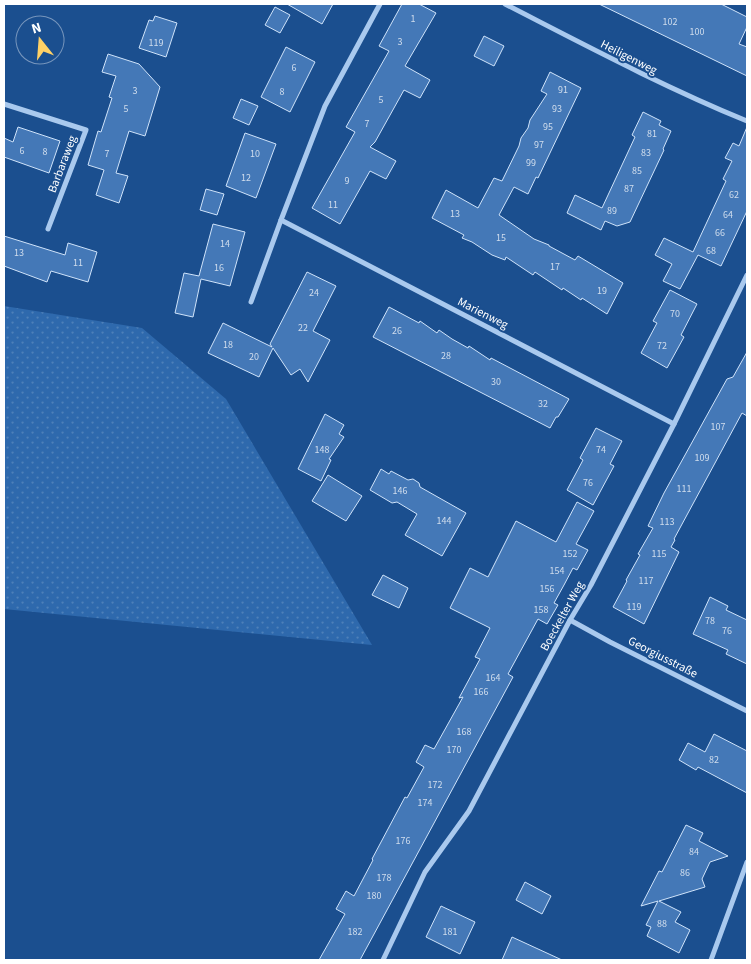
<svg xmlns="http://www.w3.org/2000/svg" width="751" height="964" viewBox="0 0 751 964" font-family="'Source Sans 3',sans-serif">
	<defs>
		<pattern id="grass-dots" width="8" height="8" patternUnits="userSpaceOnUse" patternTransform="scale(1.25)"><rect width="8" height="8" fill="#2e69ad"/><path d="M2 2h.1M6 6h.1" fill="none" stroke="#4d80b9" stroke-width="1.8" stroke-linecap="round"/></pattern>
	</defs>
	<rect width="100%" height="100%" fill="#1b4f8f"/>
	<path fill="url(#grass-dots)" d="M4 306 142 328 226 399 372 645 4 609Z"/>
	<g fill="#4478b7" stroke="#cfe3fa">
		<path d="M287 4H333L322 24Z"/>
		<path d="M402 4H419L436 13 405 66 430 80 420 98 404 90 375 142 370 147 396 161 386 179 370 171 340 224 312 208 355 132 346 127 389 51 379 46Z"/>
		<path d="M599 4H721L747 17V27L739 44 747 47V76Z"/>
		<path d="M275 7 290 15 280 33 265 25Z"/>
		<path d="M155 16 177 23 166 57 139 48 149 20 153 21Z"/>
		<path d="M484 36 504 46 494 66 474 56Z"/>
		<path d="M286 47 315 62 290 112 261 97Z"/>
		<path d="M108 54 139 64 160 87 145 136 129 131 116 173 128 176 119 203 96 195 104 170 88 165 98 131 101 132 112 98 109 97 116 76 102 72Z"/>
		<path d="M550 72 581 88 538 178 536 177 528 194 514 187 499 215 534 239 549 245V246L575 260 578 256 623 283 607 314 582 298 581 300 563 288 562 290 535 272 533 275 506 257 505 260 492 255 472 242 462 238 464 235 432 218 446 190 478 208 494 178 502 181 519 146 521 138 528 128 530 120 547 94 541 91Z"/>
		<path d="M241 99 258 106 249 125 233 118Z"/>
		<path d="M643 112 661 121 659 125 671 131 663 149 664 150 630 222 617 226 605 221 601 230 567 213 575 195 602 208 635 137 632 135Z"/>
		<path d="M18 127 60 141 49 173 4 157V138L13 142Z"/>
		<path d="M747 127V211L721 266 698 255 680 289 663 281 672 264 655 255 664 238 693 252 726 181 723 179 732 161 725 158 733 143 739 146Z"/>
		<path d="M245 133 276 144 256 198 226 186Z"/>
		<path d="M206 189 224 194 217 215 200 210Z"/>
		<path d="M213 224 245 232 230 286 201 279 193 317 175 313 184 273 199 276Z"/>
		<path d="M4 236 65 255 68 243 97 252 88 282 51 271 47 282 4 266Z"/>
		<path d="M307 272 336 286 313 331 330 340 308 382 300 369 291 375 273 348 259 377 208 353 223 323 272 347 270 344Z"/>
		<path d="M670 290 697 304 681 335 684 337 667 368 641 353 657 323 653 321Z"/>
		<path d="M389 307 419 323 420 321 437 333 439 330 452 339 468 348 469 346 490 360 491 358 569 399 558 417H556L550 428 373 337Z"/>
		<path d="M747 352V416L742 413 674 539 675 540 671 547 679 552 644 624 613 607 627 581 626 580 640 555 638 554 653 528 648 526 664 493 727 379 733 377Z"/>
		<path d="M325 414 344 425 339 434 344 437 329 459 331 460 321 481 298 469Z"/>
		<path d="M596 428 622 441 610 464 614 466 593 505 567 490 583 460 580 458Z"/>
		<path d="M381 469 389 474 391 471 408 480 413 479 419 483 420 487 466 513 442 556 405 535 417 514 397 502 392 503 370 490Z"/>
		<path d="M328 475 362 496 346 521 312 501Z"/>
		<path d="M577 502 594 511 576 544 588 550 577 570 573 568 564 585 554 603 558 605 547 624 538 619 508 674 513 677 360 960H319L345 914 336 909 346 891 354 896 373 860 372 859 405 797 407 798 424 767 416 762 425 745 434 749 463 697 459 698 480 659 475 657 490 628 450 608 470 568 488 577 516 521 556 542Z"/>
		<path d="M383 575 408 588 399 608 372 595Z"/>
		<path d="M710 597 728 606 726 610 747 620V664L726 654 728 650 693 634Z"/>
		<path d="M714 734 747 751V793L698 767 696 770 679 760 688 743 705 752Z"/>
		<path d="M686 825 703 833 699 841 728 856 710 862 702 879 705 887 659 901 681 912 675 922 690 930 679 953 647 936 651 927 646 925 658 901 641 906 659 871 662 872Z"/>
		<path d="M525 882 551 896 542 914 516 900Z"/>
		<path d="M441 906 475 922 460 954 426 937Z"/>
		<path d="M512 937 562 960H502Z"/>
	</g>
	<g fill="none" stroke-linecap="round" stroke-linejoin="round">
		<g stroke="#a9c9ee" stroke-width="5">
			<path d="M380 4 325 106 281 220 674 424"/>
			<path d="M505 4C585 45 664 87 747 121"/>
			<path d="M4 104 86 130 48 229"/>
			<path d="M251 302 281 220"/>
			<path d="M570 620 610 642 747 711"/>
			<path d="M383 960 425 872 469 811 570 620 591 585 674 424 747 275"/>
			<path d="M711 960 747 862"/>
		</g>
	</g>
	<g text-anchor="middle" stroke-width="4" stroke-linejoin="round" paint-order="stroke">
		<g font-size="10" fill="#d0dded">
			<text x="413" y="22">1</text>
			<text x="670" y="25">102</text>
			<text x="697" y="35">100</text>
			<text x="400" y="45">3</text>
			<text x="156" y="46">119</text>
			<text x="294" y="71">6</text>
			<text x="563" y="93">91</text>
			<text x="135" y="94">3</text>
			<text x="282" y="95">8</text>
			<text x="381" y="103">5</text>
			<text x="126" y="112">5</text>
			<text x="557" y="112">93</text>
			<text x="367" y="127">7</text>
			<text x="548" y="130">95</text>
			<text x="652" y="137">81</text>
			<text x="539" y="148">97</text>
			<text x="22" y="154">6</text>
			<text x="45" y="155">8</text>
			<text x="646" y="156">83</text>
			<text x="107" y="157">7</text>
			<text x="255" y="157">10</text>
			<text x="531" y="166">99</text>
			<text x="637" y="174">85</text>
			<text x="246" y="181">12</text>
			<text x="347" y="184">9</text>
			<text x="629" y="192">87</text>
			<text x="734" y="198">62</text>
			<text x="333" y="208">11</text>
			<text x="612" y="214">89</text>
			<text x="455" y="217">13</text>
			<text x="728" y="218">64</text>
			<text x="720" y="236">66</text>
			<text x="501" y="241">15</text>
			<text x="225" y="247">14</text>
			<text x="711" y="254">68</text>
			<text x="19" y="256">13</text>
			<text x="78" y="266">11</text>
			<text x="555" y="270">17</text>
			<text x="219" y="271">16</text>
			<text x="602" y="294">19</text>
			<text x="314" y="296">24</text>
			<text x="675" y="317">70</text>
			<text x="303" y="331">22</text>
			<text x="397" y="334">26</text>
			<text x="228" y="348">18</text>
			<text x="662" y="349">72</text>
			<text x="446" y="359">28</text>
			<text x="254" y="360">20</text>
			<text x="496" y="385">30</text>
			<text x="543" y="407">32</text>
			<text x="718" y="430">107</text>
			<text x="322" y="453">148</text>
			<text x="601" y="453">74</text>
			<text x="702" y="461">109</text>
			<text x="588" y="486">76</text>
			<text x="684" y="492">111</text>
			<text x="400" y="494">146</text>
			<text x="444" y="524">144</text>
			<text x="667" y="525">113</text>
			<text x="570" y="557">152</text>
			<text x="659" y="557">115</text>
			<text x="557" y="574">154</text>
			<text x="646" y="584">117</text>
			<text x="547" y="592">156</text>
			<text x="634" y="610">119</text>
			<text x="541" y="613">158</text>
			<text x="710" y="624">78</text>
			<text x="727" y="634">76</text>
			<text x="493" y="681">164</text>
			<text x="481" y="695">166</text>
			<text x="464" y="735">168</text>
			<text x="454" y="753">170</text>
			<text x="714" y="763">82</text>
			<text x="435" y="788">172</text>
			<text x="425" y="806">174</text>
			<text x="403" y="844">176</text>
			<text x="694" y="855">84</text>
			<text x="685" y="876">86</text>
			<text x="384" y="881">178</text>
			<text x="374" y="899">180</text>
			<text x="662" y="927">88</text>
			<text x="355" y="935">182</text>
			<text x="450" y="935">181</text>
		</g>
		<g font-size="12" fill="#fff" stroke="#1b4f8f">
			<text transform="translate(629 57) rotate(27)" y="4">Heiligenweg</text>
			<text transform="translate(62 164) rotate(-69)" y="4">Barbaraweg</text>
			<text transform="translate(483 313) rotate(27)" y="4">Marienweg</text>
			<text transform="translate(562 616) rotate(-61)" y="4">Boeckelter Weg</text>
			<text transform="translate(663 657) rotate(27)" y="4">Georgiusstraße</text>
		</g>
	</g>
	<rect width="751" height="964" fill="none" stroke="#ffffff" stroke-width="10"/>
	<g transform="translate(40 40) rotate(343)"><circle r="24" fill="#1b4f8f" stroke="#7695bc"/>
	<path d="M0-4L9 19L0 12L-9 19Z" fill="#ffd166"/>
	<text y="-8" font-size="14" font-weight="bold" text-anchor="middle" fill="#ffffff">N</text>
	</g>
</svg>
